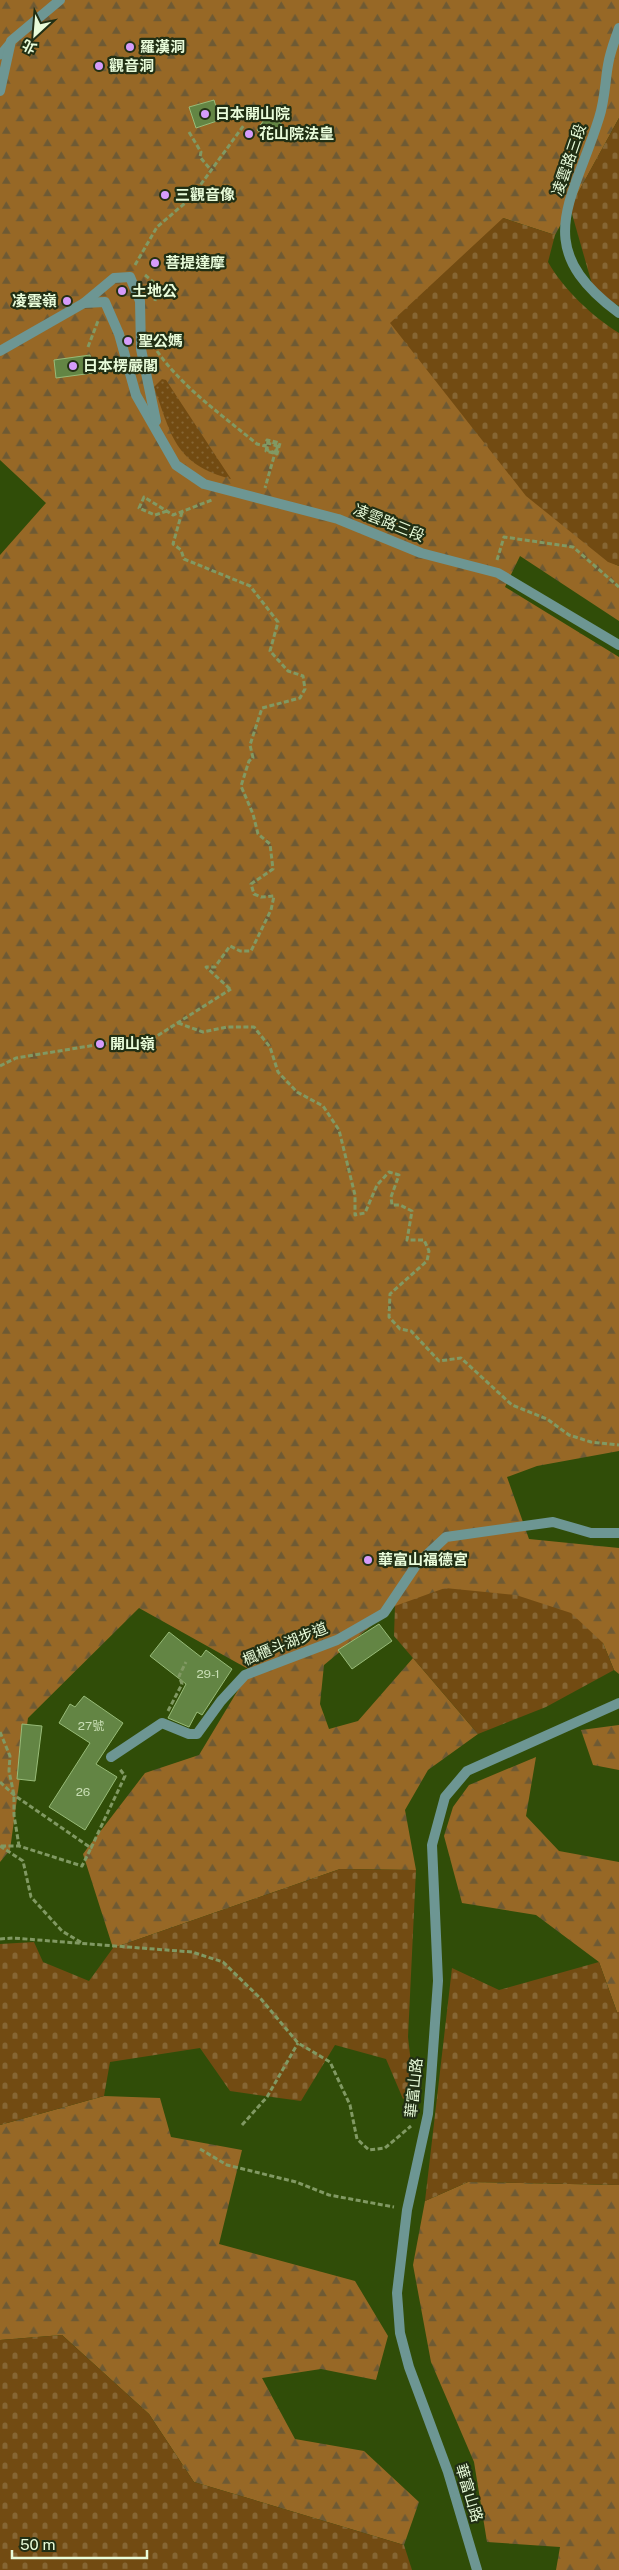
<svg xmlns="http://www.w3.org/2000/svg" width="619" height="2570" viewBox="0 0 619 2570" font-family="'Public Sans','Noto Sans TC',sans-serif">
	<defs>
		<pattern id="forest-firs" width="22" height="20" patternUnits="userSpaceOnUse" patternTransform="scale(1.25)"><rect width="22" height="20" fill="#976826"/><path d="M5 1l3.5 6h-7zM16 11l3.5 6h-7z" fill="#6e5a34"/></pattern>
		<pattern id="cemetery-stones" width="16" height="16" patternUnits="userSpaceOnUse" patternTransform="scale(1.25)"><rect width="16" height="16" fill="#724b12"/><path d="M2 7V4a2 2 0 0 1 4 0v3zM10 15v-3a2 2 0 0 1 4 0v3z" fill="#866634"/></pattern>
		<pattern id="park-dots" width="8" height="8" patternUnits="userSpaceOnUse" patternTransform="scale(1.25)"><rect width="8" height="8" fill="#724b12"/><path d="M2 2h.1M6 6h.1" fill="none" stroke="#866634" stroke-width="1.8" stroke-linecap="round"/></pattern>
	</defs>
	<rect width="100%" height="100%" fill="#304d08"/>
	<g fill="url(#forest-firs)">
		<path d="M0 0H619V118L555 235 503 218 608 561 619 566V621L520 556 505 587 619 657V1451L537 1466 507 1477 529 1539 619 1548V1674L614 1670 603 1643 395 1606 324 1665 320 1704 329 1729 358 1721 413 1658 478 1734 428 1770 405 1810 416 1870 340 1869 113 1948 83 1854 145 1773 199 1755 250 1670 139 1608 28 1718 10 1850 0 1862V555L46 503 0 460Z"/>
		<path d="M619 1725V1770L593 1765 581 1730Z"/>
		<path d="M536 1757 526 1816 559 1851 619 1862V2012H617L599 1962 536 1915 462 1903 444 1836 453 1807 469 1785Z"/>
		<path d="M104 2096 160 2098 171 2137 242 2150 219 2244 355 2281 388 2336 376 2380 321 2369 262 2378 295 2439 364 2451 419 2502 404 2545 194 2482 149 2414 62 2335 0 2340V2125Z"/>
		<path d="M468 2182 619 2185V2570H556L560 2547 487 2542 474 2462 431 2362 413 2265 425 2201Z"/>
	</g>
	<g fill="url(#cemetery-stones)">
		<path d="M619 118V306L594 291 570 207Z"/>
		<path d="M503 218 555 235 548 262C564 290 592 316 619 333V566L608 562 526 496 390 323Z"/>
		<path d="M445 1588 516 1595 571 1613 603 1643 614 1670 546 1707 478 1734 394 1636 395 1606Z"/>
		<path d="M340 1869 416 1870 408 2037 414 2090 403 2099 386 2059 335 2045 301 2101 230 2091 200 2048 110 2062 104 2096 0 2125V1944L34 1942 43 1962 89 1981 113 1948Z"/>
		<path d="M599 1962 617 2012H619V2185L468 2182 425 2201 452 1968 499 1990Z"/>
		<path d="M62 2335 149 2414 194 2482 404 2545 412 2570H0V2340Z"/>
	</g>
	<path fill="url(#park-dots)" d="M162 379 166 380 231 479C175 464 172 437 154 387Z"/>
	<g fill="#638544" stroke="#98bb78">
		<path d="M214 100 220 120 196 128 189 107Z"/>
		<path d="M268 114 283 125 272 141 257 130Z"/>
		<path d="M90 355 93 373 56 378 54 360Z"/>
		<path d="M379 1624 392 1641 352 1669 338 1650Z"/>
		<path d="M169 1632 201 1657 206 1650 232 1669 202 1715 197 1712 189 1727 168 1718 186 1684 150 1656Z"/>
		<path d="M84 1696 123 1723 96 1764 117 1777 85 1830 49 1807 90 1743 59 1723 70 1704 75 1707Z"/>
		<path d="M22 1724 42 1726 35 1781 17 1779Z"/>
	</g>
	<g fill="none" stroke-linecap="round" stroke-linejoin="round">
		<g stroke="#819963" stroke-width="3" stroke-dasharray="5 2.5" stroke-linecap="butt">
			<path d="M189 132 201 152 200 157 210 169"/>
			<path d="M135 265 157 227 191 198 244 125"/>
			<path d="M145 275 157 285 155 301"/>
			<path d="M88 347 98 321"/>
			<path d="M157 351C183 388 222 415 257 444L265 446 267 440 280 443 277 454 266 451 268 441 278 444 276 453 267 450 268 443 277 446 265 488"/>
			<path d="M167 511 155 515 139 508 144 497 173 515 212 500"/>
			<path d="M182 512 173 544 181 550 184 559 250 586 278 622 270 651 288 671 303 676 305 689 300 698 262 708 250 745 253 758 249 761 241 786 253 814 258 834 270 844 273 869 251 884 254 894 261 897 274 896 271 910 251 951H240L230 946 215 967H206L230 989"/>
			<path d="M497 560 504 537 573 547 619 587"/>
			<path d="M178 1023 203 1032 227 1027H254L270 1047 278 1072 297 1092 323 1106 339 1130 355 1195V1215L365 1213 377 1185 389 1172 399 1175 391 1197 392 1205H400L412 1211 407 1240H424L429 1251 427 1261 390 1294 389 1317 400 1329 411 1331 439 1361 461 1358 512 1405 547 1419 569 1435 591 1442 619 1445"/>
			<path d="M0 1066 16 1058 108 1043 138 1048 231 989"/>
			<path d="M168 1711 182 1684 179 1676 186 1662"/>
			<path d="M0 1732 10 1756 9 1771 14 1795V1815L19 1846"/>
			<path d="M0 1782 14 1795 91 1848 125 1776 119 1768"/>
			<path d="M0 1846 23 1861 31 1897 62 1931 82 1943"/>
			<path d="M1 1846H19L82 1866 91 1848"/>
			<path d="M0 1939 13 1938 192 1952 223 1962 261 1999 298 2043 330 2062 350 2105 357 2139 369 2150 385 2148 411 2126"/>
			<path d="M242 2125 267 2097 298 2043"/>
			<path d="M200 2149 227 2165 296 2182 329 2195 394 2207"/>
		</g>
		<path stroke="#6d9693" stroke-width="9" d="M0 55 11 42"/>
		<g stroke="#6d9693" stroke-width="10">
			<path d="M0 91 11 41 60 0"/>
			<path d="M84 303 105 302 119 334 136 395 176 465 204 484 338 519 421 553 498 573 619 645"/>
			<path d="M0 351 84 303 114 278 130 277 140 301 141 349 156 421"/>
			<path d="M111 1757 162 1723 189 1734H197L221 1701 245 1675 337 1640 384 1613 417 1564 446 1537 553 1522 591 1533H619"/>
		</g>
		<g stroke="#6d9693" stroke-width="10">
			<path d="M619 28C615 40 610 52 608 65 605 82 605 100 599 118 573 202 529 247 619 313"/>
			<path d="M477 2570 448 2472 409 2367 400 2333 397 2293 407 2210 428 2114 431 2079 438 1981 432 1845 445 1797 467 1771 619 1703"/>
		</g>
	</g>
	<g fill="#d59cfb" stroke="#212f14" stroke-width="2">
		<circle cx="130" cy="47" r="5"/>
		<circle cx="99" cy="66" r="5"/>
		<circle cx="205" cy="114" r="5"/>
		<circle cx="249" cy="134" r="5"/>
		<circle cx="165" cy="195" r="5"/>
		<circle cx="155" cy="263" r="5"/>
		<circle cx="122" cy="291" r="5"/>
		<circle cx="67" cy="301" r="5"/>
		<circle cx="128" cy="341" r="5"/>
		<circle cx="73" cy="366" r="5"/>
		<circle cx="100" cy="1044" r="5"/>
		<circle cx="368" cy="1560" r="5"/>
	</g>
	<g text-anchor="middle" stroke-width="4.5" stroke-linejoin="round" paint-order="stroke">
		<g font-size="12" fill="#c8deb4">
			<text x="208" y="1678">29-1</text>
			<text x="91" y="1730">27號</text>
			<text x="83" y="1796">26</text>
		</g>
		<g font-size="15" font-weight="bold" fill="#e9fcda" stroke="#212f14" text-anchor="start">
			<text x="140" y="52">羅漢洞</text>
			<text x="109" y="71">觀音洞</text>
			<text x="215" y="119">日本開山院</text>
			<text x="259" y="139">花山院法皇</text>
			<text x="175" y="200">三觀音像</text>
			<text x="165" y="268">菩提達摩</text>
			<text x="132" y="296">土地公</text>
			<text x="57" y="306" text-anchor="end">凌雲嶺</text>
			<text x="138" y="346">聖公媽</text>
			<text x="83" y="371">日本楞嚴閣</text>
			<text x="110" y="1049">開山嶺</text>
			<text x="378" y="1565">華富山福德宮</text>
		</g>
		<g font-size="15" fill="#e9fcda" stroke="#212f14">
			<text transform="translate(569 160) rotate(-71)" y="5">凌雲路三段</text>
			<text transform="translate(389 523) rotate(22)" y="5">凌雲路三段</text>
			<text transform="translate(285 1644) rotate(-22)" y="5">楓櫃斗湖步道</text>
			<text transform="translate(414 2088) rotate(-84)" y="5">華富山路</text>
			<text transform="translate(469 2493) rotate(73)" y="5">華富山路</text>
		</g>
	</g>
	<g transform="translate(35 35) rotate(206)" stroke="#212f14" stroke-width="4" paint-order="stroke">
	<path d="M0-4L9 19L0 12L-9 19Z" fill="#e9fcda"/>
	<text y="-8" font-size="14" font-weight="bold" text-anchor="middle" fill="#e9fcda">北</text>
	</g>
	<path d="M12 2550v8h135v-8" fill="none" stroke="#e9fcda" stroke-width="2.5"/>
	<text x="20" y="2550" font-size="15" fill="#e9fcda" stroke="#212f14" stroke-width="4" paint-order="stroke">50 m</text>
</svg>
